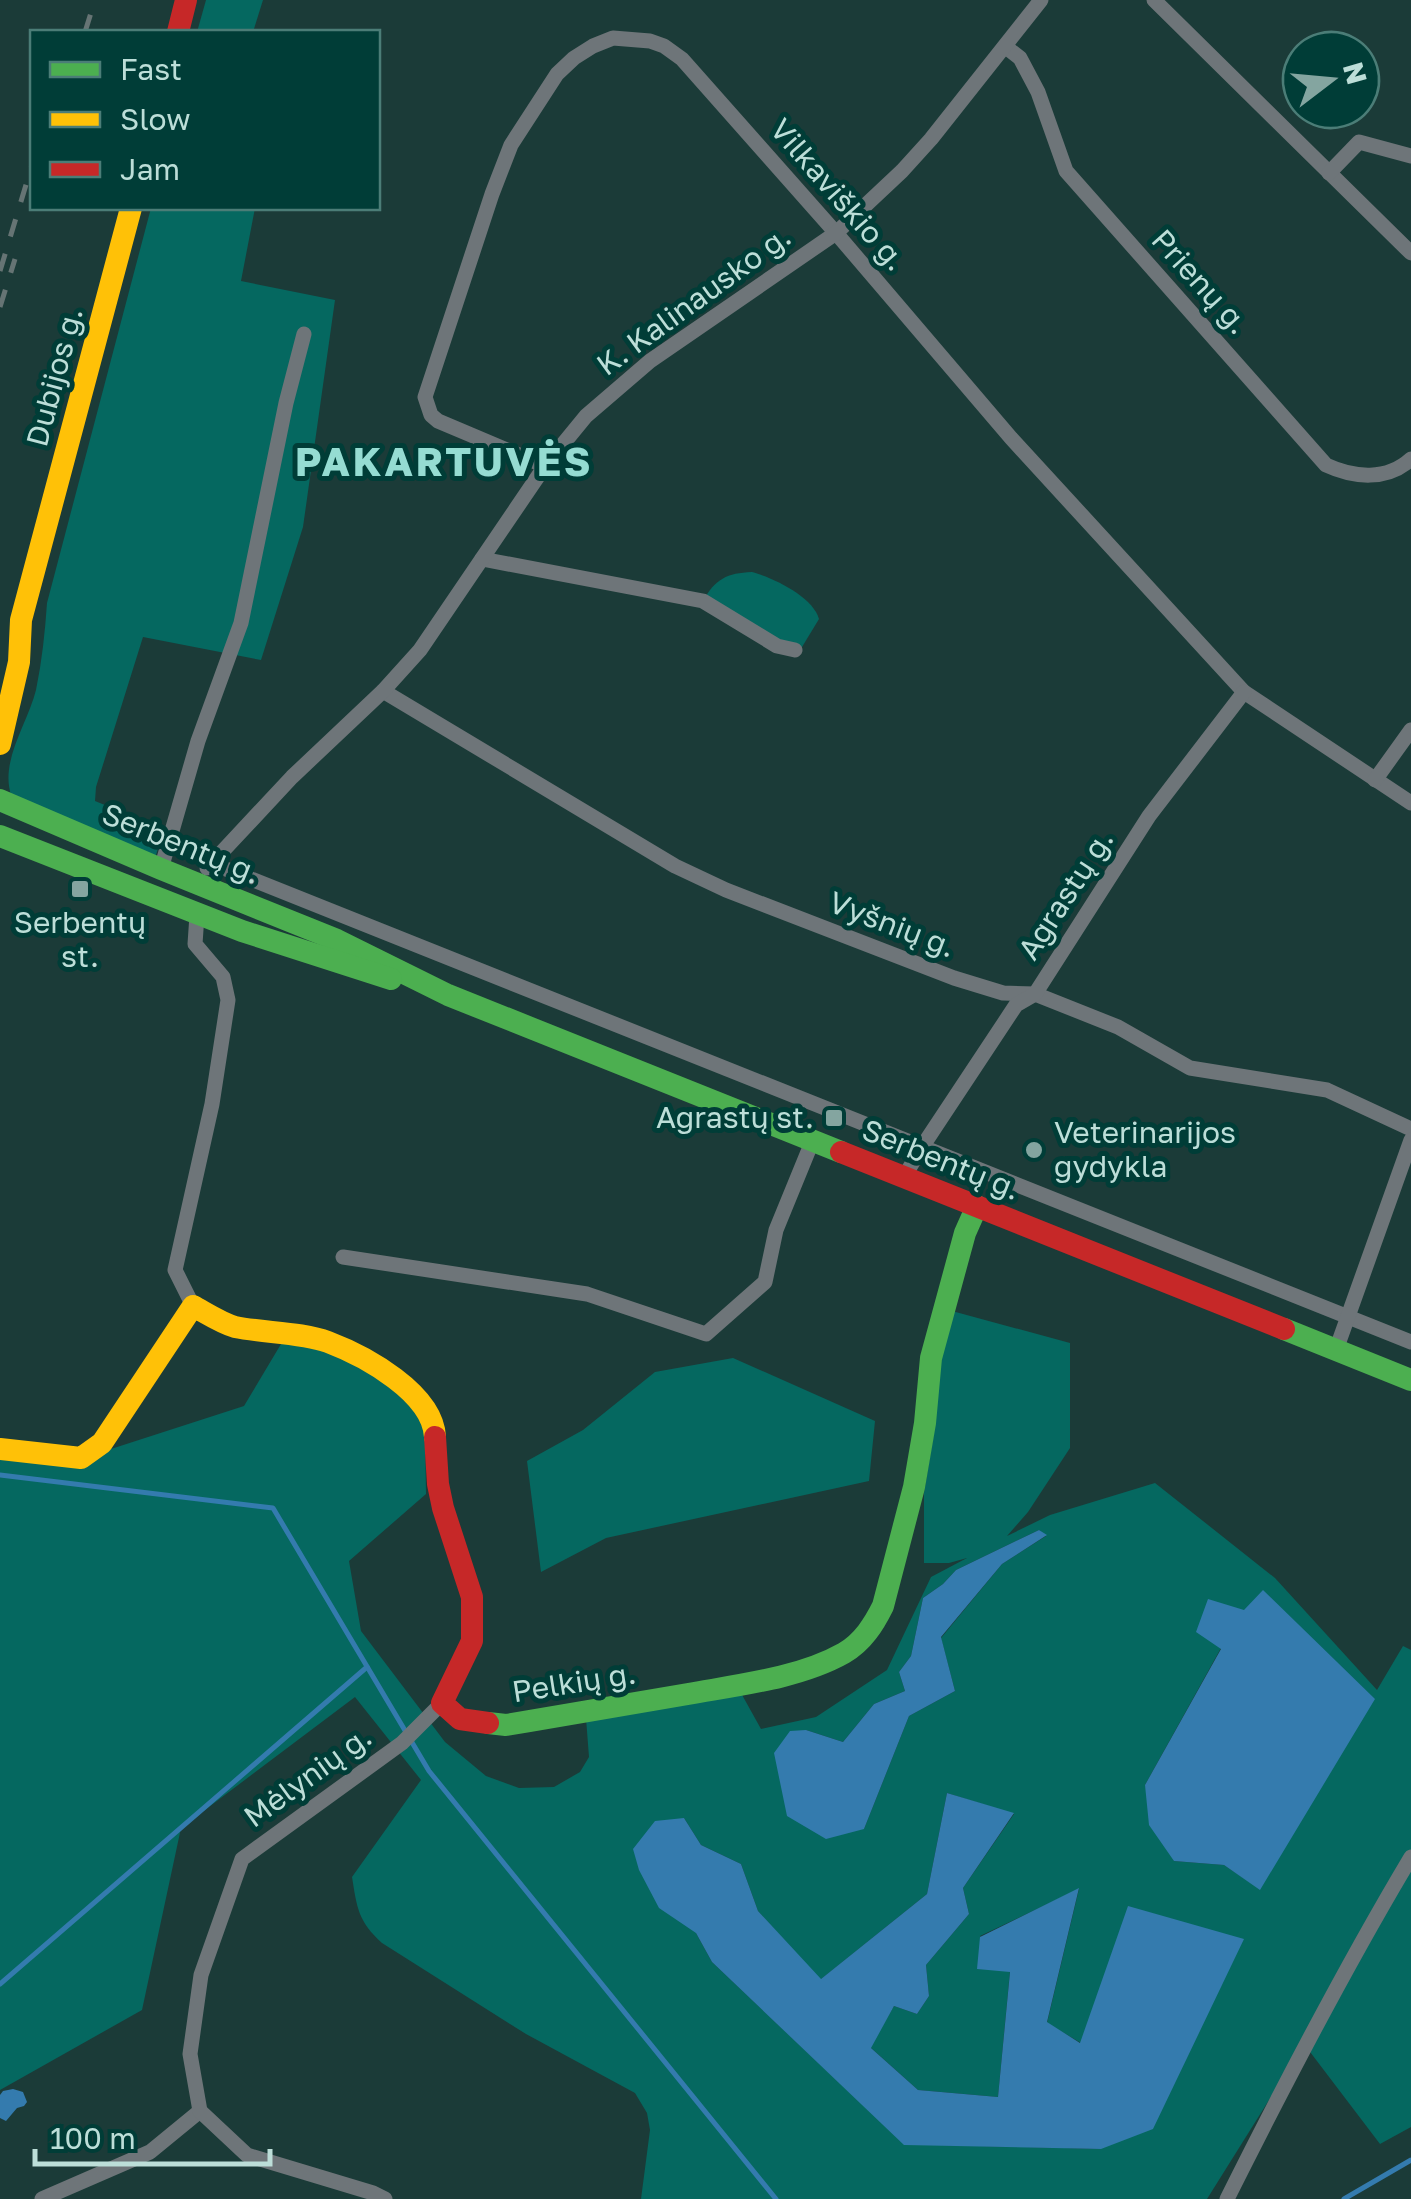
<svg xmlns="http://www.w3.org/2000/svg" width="1411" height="2199" viewBox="0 0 1411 2199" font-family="'Golos Text',sans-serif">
	<rect width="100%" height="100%" fill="#1b3b38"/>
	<g fill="#056860" fill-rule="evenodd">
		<path d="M206 0H263L253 32H197Z"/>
		<path d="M151 208H255L241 281 335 300 303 527 261 660 143 637 96 787 95 801 164 829 155 858 11 795C0 760 28 723 36 690 42 661 45 632 47 603Z"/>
		<path d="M752 572C774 578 813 597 819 619L802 647 795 650 703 601C715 579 727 573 752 572Z"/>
		<path d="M952 1311 1070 1343V1448L1028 1512 1007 1536 1050 1515 1155 1483 1275 1578 1377 1690 1403 1646 1411 1650V2127L1380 2144 1304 2044 1207 2199H641L650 2130 647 2113 635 2093 526 2034 382 1943C358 1921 357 1908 352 1877L421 1780 355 1697 181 1828 142 2010 0 2090V1449L80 1459 244 1406 284 1339 331 1349 403 1392 425 1430 426 1494 349 1561 361 1631 445 1742 486 1776 519 1788 554 1787 580 1772 589 1757 586 1718 741 1693 761 1729 816 1717 887 1670 931 1577 967 1558 949 1563H924V1493L934 1432 940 1360ZM1039 1530 1046 1536 1002 1564 941 1638 955 1691 909 1716 864 1829 806 1730 843 1742 874 1704 905 1691 899 1672 911 1656 923 1598 943 1584 956 1570ZM1221 1648 1260 1889 1224 1865 1174 1861 1145 1785ZM947 1793 1014 1814 963 1888 969 1914 926 1965 929 1996 917 2014 894 2006 870 2047 918 2090 998 2097 1010 1971 980 1936 1079 1889 1047 2023 1081 2043 1101 2149 904 2144 712 1962 696 1933 684 1818 701 1845 741 1864 758 1911 820 1980 927 1894Z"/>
		<path d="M733 1358 875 1421 869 1481 606 1538 541 1572 527 1461 583 1430 655 1372Z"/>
	</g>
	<g fill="#347bae">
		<path d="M1039 1530 1047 1535 1002 1564 941 1637 955 1691 909 1716 864 1829 826 1839 787 1816 774 1753 790 1731 806 1730 843 1742 874 1704 905 1691 899 1672 911 1656 923 1598 943 1584 956 1570Z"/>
		<path d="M1263 1590 1375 1699 1260 1890 1224 1865 1174 1861 1149 1825 1145 1785 1221 1649 1196 1632 1208 1599 1244 1610Z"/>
		<path d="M947 1793 1014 1813 963 1888 969 1914 926 1965 929 1996 917 2014 894 2006 871 2048 918 2090 998 2097 1010 1972 977 1969 980 1937 1079 1888 1047 2022 1080 2043 1128 1906 1244 1939 1153 2129 1101 2149 904 2145 712 1962 696 1933 659 1908 639 1870 633 1849 655 1821 684 1818 701 1845 741 1864 758 1911 821 1979 927 1894Z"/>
		<path d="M13 2089 23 2092 27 2102 24 2106 17 2108 6 2121 0 2118V2095L3 2091Z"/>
	</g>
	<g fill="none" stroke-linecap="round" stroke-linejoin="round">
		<g stroke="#347bae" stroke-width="5">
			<path d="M0 1475 273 1508 429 1771 776 2199"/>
			<path d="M0 1984 367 1667"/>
			<path d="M1344 2199 1411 2160"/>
		</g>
		<g stroke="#6e7579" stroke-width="15">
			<path d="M1154 0 1411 253"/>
			<path d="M1006 47 1020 58 1038 92 1066 171 1326 465C1354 478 1387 481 1411 459"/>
			<path d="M1329 173 1359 142 1411 156"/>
			<path d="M545 466 438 421 431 415 425 397 492 194 511 145 557 74 574 58 593 46 613 38 650 41 664 46 682 59 836 233 1011 438 1244 692 1411 803"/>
			<path d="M482 559 703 601 777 646 795 650"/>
			<path d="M383 691 675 866 726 890 954 978 1003 993 1035 994 1118 1027 1190 1068 1327 1090 1411 1129"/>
			<path d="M1375 780 1411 730"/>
			<path d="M211 863 1411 1342"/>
			<path d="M207 868 292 777 383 691 420 650 545 466 586 416 650 361 836 233 902 171 931 139 1041 0"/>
			<path d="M161 869 198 741 241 623 286 403 304 334"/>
			<path d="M904 1177 922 1147 1016 1005 1035 994 1149 816 1244 692"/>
			<path d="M343 1257 587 1294 706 1334 765 1282 776 1230 812 1142"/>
			<path d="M193 1306 175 1270 212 1104 228 1000 223 977 195 944 197 915"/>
			<path d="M1336 1350 1411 1140"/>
			<path d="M42 2199 150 2152 200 2111"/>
			<path d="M385 2199 373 2193 247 2155 200 2111 190 2054 201 1975 242 1859 402 1743 442 1703"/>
			<path d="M1227 2199C1285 2083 1344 1969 1411 1857"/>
		</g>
		<g stroke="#4caf50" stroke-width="22">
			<path d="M0 800 161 869 337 940 448 995 841 1152"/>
			<path d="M0 836 242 931 391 979"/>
			<path d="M1284 1329 1411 1380"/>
			<path d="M488 1723 506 1725C567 1715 628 1704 688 1694 738 1685 800 1678 844 1653 863 1642 874 1624 883 1606L914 1487 925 1423 931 1358 965 1233 977 1206"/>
		</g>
		<g stroke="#ffc107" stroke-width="22">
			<path d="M0 744 19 662 21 620 131 208"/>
			<path d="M0 1449 81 1458 102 1443 193 1306C206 1313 221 1323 235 1327 264 1333 301 1332 328 1342 365 1356 433 1393 435 1437"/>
		</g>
		<g stroke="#c62828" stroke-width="22">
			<path d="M178 32 186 0"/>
			<path d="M841 1152 1284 1329"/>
			<path d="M435 1437 438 1484 443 1508 472 1597V1641L442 1703 460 1719 488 1723"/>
		</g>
		<g stroke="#667474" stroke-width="5" stroke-dasharray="18 18" stroke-linecap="butt">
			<path d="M85 32 95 0"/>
			<path d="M0 271 32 165"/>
			<path d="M0 307 15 259"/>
		</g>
	</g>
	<g fill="#84a5a0" stroke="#003d37" stroke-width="4">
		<rect x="70" y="879" width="20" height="20" rx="5"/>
		<rect x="824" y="1108" width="20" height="20" rx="5"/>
		<circle cx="1034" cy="1150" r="10"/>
	</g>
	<g text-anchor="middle" stroke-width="10" stroke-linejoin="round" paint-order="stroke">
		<g font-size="30" fill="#bcded8" stroke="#003d37">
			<text transform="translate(838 195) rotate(49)" y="10">Vilkaviškio g.</text>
			<text transform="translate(1200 282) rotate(48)" y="10">Prienų g.</text>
			<text transform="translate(694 301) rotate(-36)" y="10">K. Kalinausko g.</text>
			<text transform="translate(55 377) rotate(-75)" y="10">Dubijos g.</text>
			<text transform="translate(181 844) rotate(22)" y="10">Serbentų g.</text>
			<text transform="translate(1066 895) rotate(-57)" y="10">Agrastų g.</text>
			<text transform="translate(892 925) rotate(21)" y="10">Vyšnių g.</text>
			<text transform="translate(941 1160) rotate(22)" y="10">Serbentų g.</text>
			<text transform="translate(574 1683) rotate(-9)" y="10">Pelkių g.</text>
			<text transform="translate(308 1777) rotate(-36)" y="10">Mėlynių g.</text>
		</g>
		<g font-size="30" fill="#bcded8" stroke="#003d37">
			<text x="80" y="933">Serbentų<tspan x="80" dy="34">st.</tspan></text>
			<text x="814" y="1128" text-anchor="end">Agrastų st.</text>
			<text x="1054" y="1143" text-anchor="start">Veterinarijos<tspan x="1054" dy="34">gydykla</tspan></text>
		</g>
		<g font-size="40" font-weight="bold" letter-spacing="2.5" fill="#95dcd2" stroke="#003d37">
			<text x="444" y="476">PAKARTUVĖS</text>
		</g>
	</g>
	<rect x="30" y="30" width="350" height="180" fill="#003d37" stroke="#4b7d77" stroke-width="2.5"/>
	<rect x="50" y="62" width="50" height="15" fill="#4caf50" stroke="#4b7d77" stroke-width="2.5"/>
	<text x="120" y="80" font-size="30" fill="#bcded8">Fast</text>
	<rect x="50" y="112" width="50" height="15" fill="#ffc107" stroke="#4b7d77" stroke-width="2.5"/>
	<text x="120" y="130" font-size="30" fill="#bcded8">Slow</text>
	<rect x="50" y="162" width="50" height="15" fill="#c62828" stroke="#4b7d77" stroke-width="2.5"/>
	<text x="120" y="180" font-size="30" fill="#bcded8">Jam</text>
	<g transform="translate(1331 80) rotate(74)"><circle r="48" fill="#003d37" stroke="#4b7d77" stroke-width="2.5"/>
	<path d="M0-8L18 38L0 25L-18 38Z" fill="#84a5a0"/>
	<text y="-15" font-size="28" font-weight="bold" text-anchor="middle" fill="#bcded8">N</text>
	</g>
	<path d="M35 2149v15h235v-15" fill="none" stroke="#bcded8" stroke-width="5"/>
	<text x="50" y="2149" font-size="30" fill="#bcded8" stroke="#003d37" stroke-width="8" paint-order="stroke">100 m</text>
</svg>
